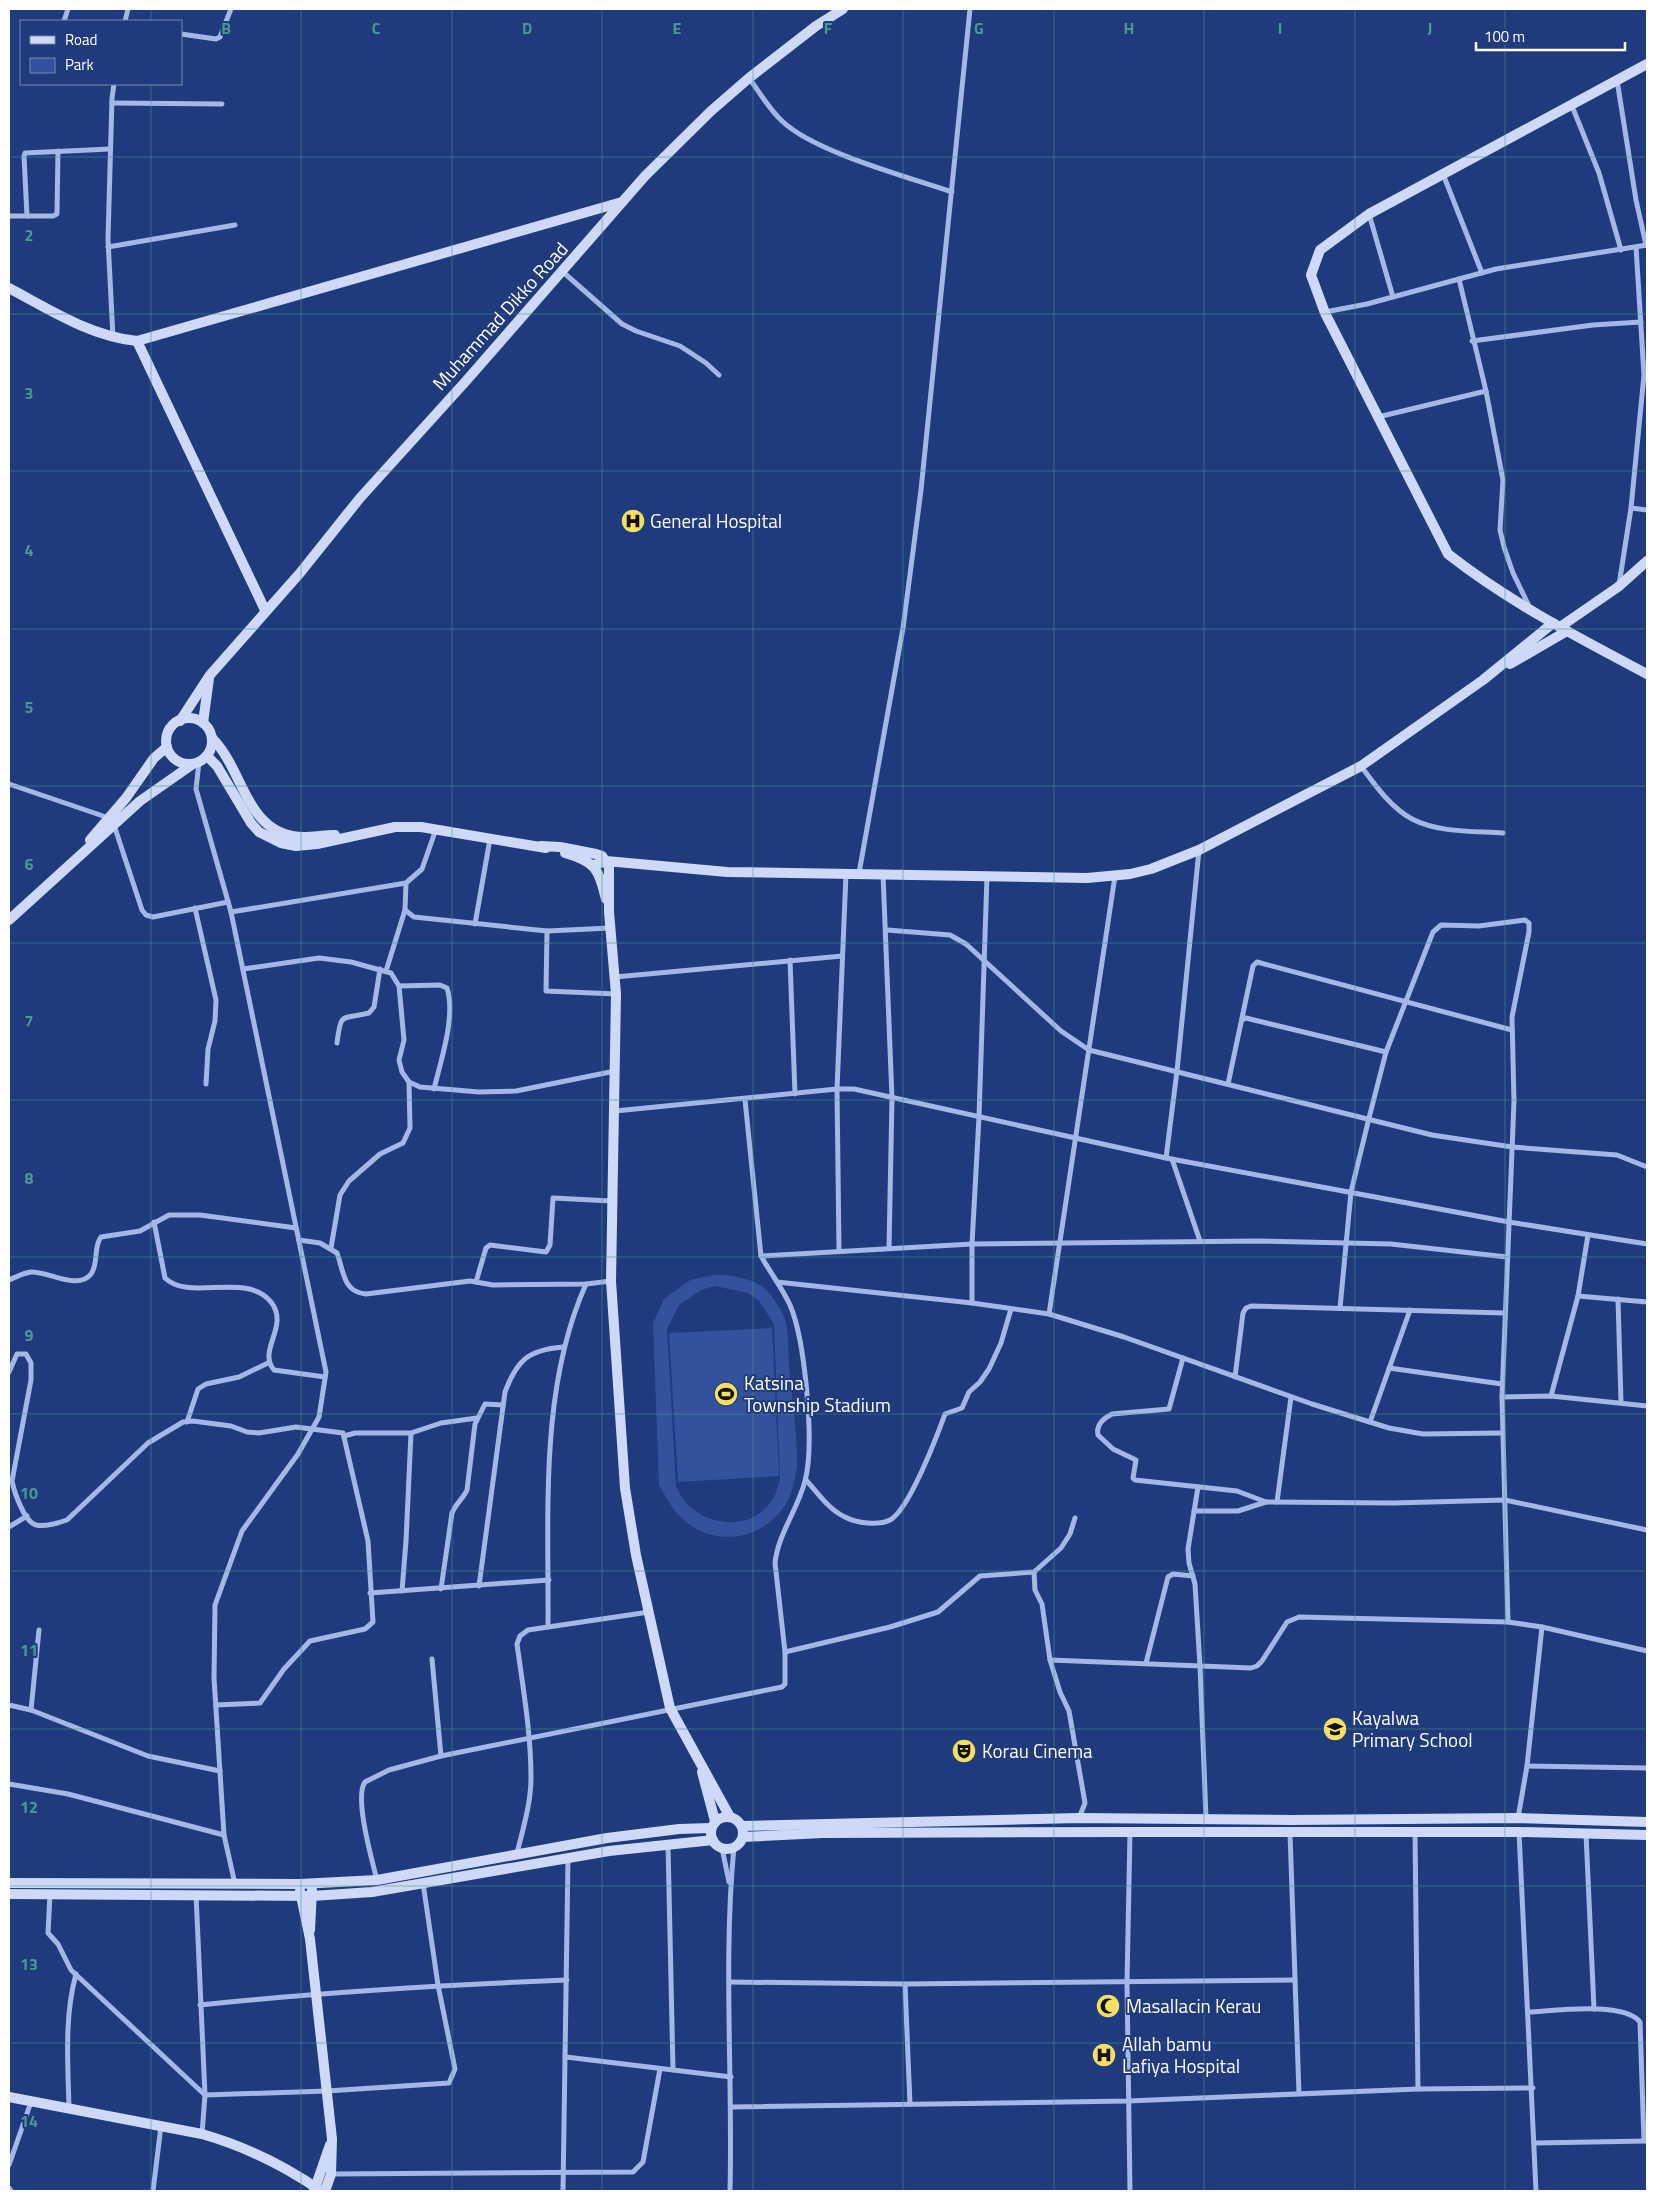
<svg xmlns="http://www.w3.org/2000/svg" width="1656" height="2200" viewBox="0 0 1656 2200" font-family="'Titillium Web',sans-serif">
	<rect width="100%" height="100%" fill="#203b7d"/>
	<g fill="#33529b" fill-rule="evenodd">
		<path d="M714 1275C731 1275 749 1277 764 1288 772 1295 781 1309 785 1319 789 1332 788 1351 789 1365 791 1396 798 1435 797 1466 796 1475 793 1488 790 1496 771 1538 717 1551 683 1519 672 1510 666 1497 659 1485L653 1323 664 1299 690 1280ZM715 1286 748 1293 759 1301 774 1324 780 1478C771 1537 695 1534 676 1486L667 1329 679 1305 701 1290Z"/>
		<path d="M772 1328 779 1476 678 1482 669 1333Z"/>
	</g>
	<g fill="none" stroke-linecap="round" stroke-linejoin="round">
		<g stroke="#a3b8e7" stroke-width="5">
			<path d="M64 21 68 9"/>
			<path d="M125 21 128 9"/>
			<path d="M181 34 216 39 220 37 231 9"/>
			<path d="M749 78C760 93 769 109 782 121 814 152 908 177 952 192"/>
			<path d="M1617 80 1636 200 1646 245"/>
			<path d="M112 103 222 104"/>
			<path d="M1572 106 1599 173 1621 250"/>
			<path d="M1443 174 1482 273"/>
			<path d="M1369 214 1393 297"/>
			<path d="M9 216H53L57 214 58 151"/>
			<path d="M27 216 24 156 25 153 110 149"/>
			<path d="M108 247 235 225"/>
			<path d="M563 272 622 324 636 331 680 346 706 363 719 375"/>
			<path d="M1459 279 1486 391 1503 480 1500 530 1504 547 1513 573 1529 606"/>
			<path d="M1325 312 1367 304 1496 269 1647 245"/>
			<path d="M113 338 108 239 112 98 114 84"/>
			<path d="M1472 341 1593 325 1641 322"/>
			<path d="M1378 417 1486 391"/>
			<path d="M1631 508 1647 510"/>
			<path d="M1619 585 1631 508 1644 375 1636 247"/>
			<path d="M199 762 196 789 231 912 326 1372 319 1417 298 1454 242 1531 215 1605 214 1678 224 1835 235 1884"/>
			<path d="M1361 766C1375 785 1391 808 1412 819 1439 833 1474 831 1503 833"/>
			<path d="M9 784 109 818"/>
			<path d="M114 825 142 910 146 915 153 917 228 902"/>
			<path d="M859 873 903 628 921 490 970 9"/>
			<path d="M883 874 892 1098 889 1248"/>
			<path d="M195 908 216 1000 215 1021 208 1049 206 1084"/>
			<path d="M405 910 414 917 547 931 610 928"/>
			<path d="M231 912 406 883 422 869 436 829"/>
			<path d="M475 924 490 839"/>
			<path d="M887 930 950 935 966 944 1061 1031 1089 1050 1432 1135 1512 1147 1617 1155 1647 1167"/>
			<path d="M547 931 546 991 616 994"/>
			<path d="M790 960 795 1094"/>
			<path d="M243 969 319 958 351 962 391 973 399 986 404 1040 399 1060 402 1072 409 1082 420 1087 479 1092 516 1091 615 1071"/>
			<path d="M386 971 405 910 406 883"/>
			<path d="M615 977 842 956"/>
			<path d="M399 986 440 985 447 988C456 1016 441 1060 434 1089"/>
			<path d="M1242 1020 1246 1018 1386 1052"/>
			<path d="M337 1043C341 1010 342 1020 369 1013L374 1007 380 969"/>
			<path d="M1228 1084 1253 966 1257 962 1512 1030"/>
			<path d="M745 1100 761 1256 972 1244 1258 1241 1391 1244 1507 1257"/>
			<path d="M615 1111 837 1089H854L1166 1158 1509 1222 1647 1244"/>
			<path d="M1166 1158 1177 1071 1199 850"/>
			<path d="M1172 1159 1200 1241"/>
			<path d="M154 1222 165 1278C189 1302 246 1271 271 1302 290 1326 257 1350 274 1370L325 1377"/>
			<path d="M299 1240 320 1243 337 1253C344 1272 343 1292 366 1294L470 1281 493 1285 586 1284 611 1281"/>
			<path d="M331 1248 340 1195 349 1181 380 1154 403 1143 410 1128 409 1082"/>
			<path d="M839 1250 837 1089 846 874"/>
			<path d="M9 1280C16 1277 23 1273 31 1272 48 1271 78 1291 91 1274 99 1263 93 1247 101 1237L140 1231 169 1215H200L296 1228"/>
			<path d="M476 1282 486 1248 490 1245 546 1252 550 1245 553 1198 611 1201"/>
			<path d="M777 1282 972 1303 1049 1314 1124 1337 1312 1404 1389 1428 1423 1434 1502 1433"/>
			<path d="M1578 1296 1647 1302"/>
			<path d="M1618 1299 1621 1402"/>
			<path d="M972 1303V1244L979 1117 987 876"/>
			<path d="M1340 1308 1351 1192 1369 1118 1386 1052 1433 932 1441 925 1479 926 1525 920 1529 923V932L1512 1017 1514 1101 1502 1397 1508 1622"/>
			<path d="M1049 1314 1115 876"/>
			<path d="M1183 1358 1169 1409 1112 1414C1104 1418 1096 1425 1098 1435L1113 1449 1136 1460 1133 1478 1135 1480 1237 1491 1266 1502"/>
			<path d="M1389 1368 1502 1384"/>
			<path d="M9 1372 17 1354H26L31 1363V1380L12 1481C14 1491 24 1522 36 1525 46 1527 58 1523 67 1520L148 1443 183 1422 193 1421 231 1426 247 1432 259 1433 296 1427 343 1433 368 1541 373 1622 365 1629 310 1641 284 1669 260 1703 216 1705"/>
			<path d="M1235 1377 1243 1313 1246 1308 1251 1306 1504 1313"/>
			<path d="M1551 1396 1578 1296 1588 1235"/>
			<path d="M1502 1397 1551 1396 1647 1406"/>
			<path d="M187 1422 198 1389 206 1384 239 1377 268 1363"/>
			<path d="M1370 1422 1410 1310"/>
			<path d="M344 1436 355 1433H411L441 1423 477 1418"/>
			<path d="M806 1480C817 1492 829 1510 845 1517 856 1523 879 1526 890 1520 909 1510 937 1436 945 1414L962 1408 969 1392 980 1382 989 1369 1001 1343 1011 1309"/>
			<path d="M1198 1487 1188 1549 1189 1563 1195 1584 1200 1666 1206 1818"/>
			<path d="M1277 1502 1291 1397"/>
			<path d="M1194 1511H1238L1266 1502 1393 1503 1505 1500 1647 1530"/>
			<path d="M9 1527 27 1516"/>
			<path d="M1034 1572 1035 1590 1042 1604 1050 1660 1060 1692 1069 1711 1085 1803 1079 1818"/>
			<path d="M479 1586 505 1392C517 1360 528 1350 563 1347"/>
			<path d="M441 1589 452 1513C456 1503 463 1499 467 1490L475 1424 485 1404 503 1405"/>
			<path d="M402 1591 406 1541 411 1433"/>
			<path d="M370 1593 549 1580"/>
			<path d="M548 1627C549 1514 539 1389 586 1284"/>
			<path d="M785 1652 890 1627 938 1612 980 1576 1034 1572 1061 1548 1070 1534 1075 1518"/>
			<path d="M432 1659 441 1756"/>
			<path d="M1050 1660 1251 1668 1257 1666 1262 1661 1287 1622 1299 1617 1508 1622 1542 1627 1647 1651"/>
			<path d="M1146 1663 1168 1577 1173 1574 1193 1576"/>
			<path d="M9 1705 31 1710 148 1756 220 1771"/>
			<path d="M31 1710 39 1630"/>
			<path d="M1527 1766 1647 1768"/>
			<path d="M9 1784 68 1794 224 1835"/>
			<path d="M1518 1818 1527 1766 1542 1627"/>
			<path d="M1415 1832 1418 2089"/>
			<path d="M1519 1832 1536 2191"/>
			<path d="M1290 1833 1299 2094"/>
			<path d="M1586 1834 1594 2009"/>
			<path d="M668 1844 673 2070"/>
			<path d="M722 1848 729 1882"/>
			<path d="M517 1853C523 1829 531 1803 531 1778 531 1733 523 1688 517 1644L520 1636 528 1630 649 1612"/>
			<path d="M377 1880C372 1860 354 1797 365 1782L389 1770 441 1756 782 1687 785 1684V1652L775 1563C778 1534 798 1509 805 1481 815 1444 805 1340 790 1305 782 1288 770 1272 761 1256"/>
			<path d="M50 1894 48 1933 58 1944 71 1970 205 2095 327 2091 449 2083 455 2069 438 1985 423 1883"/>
			<path d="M196 1894 205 2095 202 2134"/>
			<path d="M730 1982 905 1984 1295 1980"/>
			<path d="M905 1984 910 2104"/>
			<path d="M200 2005C323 1992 445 1985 567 1980"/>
			<path d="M1529 2012C1553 2011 1624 2001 1640 2022L1644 2141"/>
			<path d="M566 2057 731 2077"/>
			<path d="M732 2107 1128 2101 1418 2089 1533 2088"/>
			<path d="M69 2108C68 2065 64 2017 76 1974"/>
			<path d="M1535 2143 1647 2141"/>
			<path d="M9 2165 31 2102"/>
			<path d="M331 2174 633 2172 643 2162 660 2069"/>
			<path d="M9 2188 11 2191"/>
			<path d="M153 2191 161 2126"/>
			<path d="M563 2191 568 1858"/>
			<path d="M730 2191C733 2077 723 1960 734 1847"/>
			<path d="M1130 2191 1127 1983 1130 1832"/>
		</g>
		<g stroke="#cdd9f6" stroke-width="10">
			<path d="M1647 64 1369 214 1320 250 1311 275 1325 313 1448 554C1509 602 1579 638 1647 674"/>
			<path d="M9 288C50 310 90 336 137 341L622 202"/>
			<path d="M137 341 265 610"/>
			<path d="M1560 627 1618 587 1647 561"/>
			<path d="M1510 664 1567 631"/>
			<circle cx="189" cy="741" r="23"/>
			<path d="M180 721 210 675 300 573 360 498 466 381 645 176 711 111 749 78 816 26 843 9"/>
			<path d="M203 723 209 678"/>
			<path d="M212 738C245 771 246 837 304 837 314 837 325 835 335 835"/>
			<path d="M207 756 217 766 251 823 259 832 281 843 296 846 317 844 395 827H421L546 848"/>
			<path d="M90 840 126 798 154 758 167 747"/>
			<path d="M541 846 560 847 596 854 602 856 609 867V912L616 994 611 1281 625 1488 636 1555 670 1708 730 1817"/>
			<path d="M565 853C596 862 598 868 606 899"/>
			<path d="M594 865 606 861 727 872 1087 878 1130 874 1151 869 1199 850 1361 766 1483 680 1553 623"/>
			<path d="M9 920 140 801 193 764"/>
			<path d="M702 1772 715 1821"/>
			<circle cx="727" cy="1833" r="16"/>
			<path d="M742 1826 1079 1818 1290 1820 1518 1818 1647 1822"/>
			<path d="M743 1837 823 1833 1130 1832H1519L1647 1835"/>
			<path d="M9 1883 300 1884 377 1880 607 1838 679 1829 711 1828"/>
			<path d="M300 1891 310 1939 332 2139 331 2174 325 2191"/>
			<path d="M9 1894 312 1896 372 1892 609 1851 713 1840"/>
			<path d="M310 1930 312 1890"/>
			<path d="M9 2097 202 2134C244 2146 285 2166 321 2191"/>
			<path d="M314 2191 330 2145"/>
		</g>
	</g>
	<path fill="none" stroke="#4b9892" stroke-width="1" stroke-opacity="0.55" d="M151 9V21M301 9V2191M452 9V2191M602 9V2191M753 9V2191M903 9V2191M1054 9V2191M1204 9V2191M1355 9V2191M1505 9V2191M151 84V2191M9 157H1647M9 314H1647M9 471H1647M9 629H1647M9 786H1647M9 943H1647M9 1100H1647M9 1257H1647M9 1414H1647M9 1571H1647M9 1729H1647M9 1886H1647M9 2043H1647"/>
	<defs>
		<g id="hospital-disc" transform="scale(1.25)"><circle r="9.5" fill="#f4df63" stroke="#203b7d"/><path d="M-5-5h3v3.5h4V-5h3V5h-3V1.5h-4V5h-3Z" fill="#111"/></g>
		<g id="stadium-disc" transform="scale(1.25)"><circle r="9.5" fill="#f4df63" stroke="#203b7d"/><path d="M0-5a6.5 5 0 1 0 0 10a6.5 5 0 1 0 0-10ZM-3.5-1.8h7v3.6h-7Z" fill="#111"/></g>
		<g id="school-disc" transform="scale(1.25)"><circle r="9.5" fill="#f4df63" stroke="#203b7d"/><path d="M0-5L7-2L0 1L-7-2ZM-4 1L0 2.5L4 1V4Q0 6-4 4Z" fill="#111"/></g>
		<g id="theatre-disc" transform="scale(1.25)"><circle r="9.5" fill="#f4df63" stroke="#203b7d"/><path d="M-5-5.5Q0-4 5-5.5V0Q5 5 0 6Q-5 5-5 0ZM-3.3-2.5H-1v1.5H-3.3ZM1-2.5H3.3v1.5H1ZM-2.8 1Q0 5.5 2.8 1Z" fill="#111"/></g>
		<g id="mosque-disc" transform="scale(1.25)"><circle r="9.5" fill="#f4df63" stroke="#203b7d"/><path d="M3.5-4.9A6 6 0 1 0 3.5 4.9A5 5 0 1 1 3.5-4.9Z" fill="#111"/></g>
	</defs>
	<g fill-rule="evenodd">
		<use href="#hospital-disc" x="633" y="521"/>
		<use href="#stadium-disc" x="726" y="1394"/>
		<use href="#school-disc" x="1335" y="1729"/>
		<use href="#theatre-disc" x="964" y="1751"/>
		<use href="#mosque-disc" x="1108" y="2006"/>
		<use href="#hospital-disc" x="1104" y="2055"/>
	</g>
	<g text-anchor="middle" stroke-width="4" stroke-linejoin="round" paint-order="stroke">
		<g font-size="19" fill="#fff" stroke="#203b7d">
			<text transform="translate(500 316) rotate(-48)" y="7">Muhammad Dikko Road</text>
		</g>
		<g font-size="19" fill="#fff" stroke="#203b7d" text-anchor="start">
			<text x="650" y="528">General Hospital</text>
			<text x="744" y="1390">Katsina<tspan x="744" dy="22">Township Stadium</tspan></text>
			<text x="1352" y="1725">Kayalwa<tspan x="1352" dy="22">Primary School</tspan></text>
			<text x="982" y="1758">Korau Cinema</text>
			<text x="1126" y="2013">Masallacin Kerau</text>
			<text x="1122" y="2051">Allah bamu<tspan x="1122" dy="22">Lafiya Hospital</tspan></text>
		</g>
	</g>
	<g font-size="16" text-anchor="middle" font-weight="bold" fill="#4b9892" stroke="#203b7d" stroke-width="4" stroke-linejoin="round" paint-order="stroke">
		<text x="226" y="34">B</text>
		<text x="376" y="34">C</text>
		<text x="527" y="34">D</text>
		<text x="677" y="34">E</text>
		<text x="828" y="34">F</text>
		<text x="979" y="34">G</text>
		<text x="1129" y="34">H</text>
		<text x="1280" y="34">I</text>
		<text x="1430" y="34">J</text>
		<text x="29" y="241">2</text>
		<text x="29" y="399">3</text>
		<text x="29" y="556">4</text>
		<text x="29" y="713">5</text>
		<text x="29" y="870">6</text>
		<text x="29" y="1027">7</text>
		<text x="29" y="1184">8</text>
		<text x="29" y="1341">9</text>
		<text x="29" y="1499">10</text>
		<text x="29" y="1656">11</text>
		<text x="29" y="1813">12</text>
		<text x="29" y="1970">13</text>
		<text x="29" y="2127">14</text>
	</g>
	<rect width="1656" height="2200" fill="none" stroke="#ffffff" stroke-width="20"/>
	<rect x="20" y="20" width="162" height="65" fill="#203b7d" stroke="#7989b1"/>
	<rect x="30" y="36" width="25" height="8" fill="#cdd9f6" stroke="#7989b1"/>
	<text x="65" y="45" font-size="15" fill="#ffffff">Road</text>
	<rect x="30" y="58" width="25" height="15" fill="#33529b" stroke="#7989b1"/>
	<text x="65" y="70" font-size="15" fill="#ffffff">Park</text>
	<path d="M1476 42v8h149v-8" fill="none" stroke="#ffffff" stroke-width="2.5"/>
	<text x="1484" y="42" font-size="15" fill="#ffffff" stroke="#203b7d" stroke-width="4" paint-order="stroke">100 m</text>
</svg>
